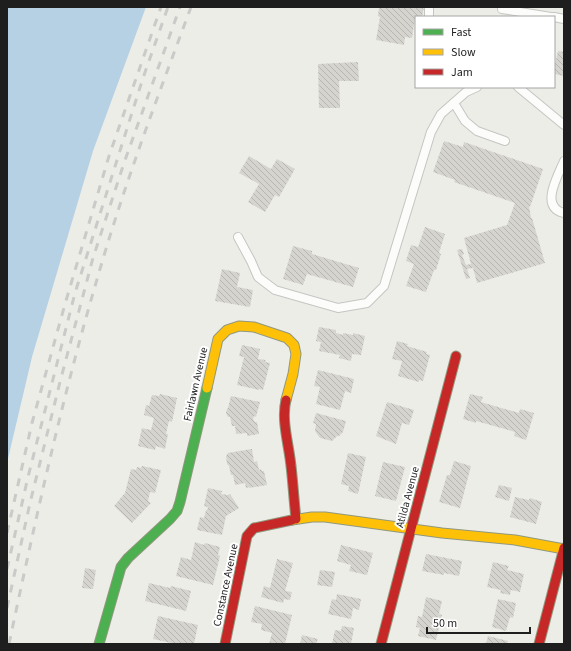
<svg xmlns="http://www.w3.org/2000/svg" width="571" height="651" viewBox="0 0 571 651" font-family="'Source Sans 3',sans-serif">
	<defs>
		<pattern id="building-back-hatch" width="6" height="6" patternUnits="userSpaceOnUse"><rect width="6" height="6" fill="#d6d4cf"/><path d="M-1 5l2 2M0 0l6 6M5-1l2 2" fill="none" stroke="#b7b6b1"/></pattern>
	</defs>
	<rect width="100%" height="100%" fill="#edede7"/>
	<path fill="#b7d1e4" d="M7 7H146L93 151 32 357 7 463Z"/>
	<g fill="url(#building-back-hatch)">
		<path d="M379 7H424L422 17H416V18H415L412 38 405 37 404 45 376 40 380 17 378 16Z"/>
		<path d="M558 51 564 52V76L554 74V68Z"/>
		<path d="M358 62 359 81H339L340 108H319L318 64Z"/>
		<path d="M444 141 463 147 464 142 543 169 530 207 529 206 531 218H532L545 263 477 283 473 268 467 269 470 278 466 279 457 250 462 249 464 254 462 255 466 265 471 264 464 238 507 225 515 203 454 182 455 180 433 172Z"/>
		<path d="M249 156 271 169 277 159 295 169 279 197 275 195 265 212 248 202 259 184 239 173Z"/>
		<path d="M425 227 445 234 439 253 441 254 436 270H434L426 292 406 286 414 264 406 261 411 245 418 247Z"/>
		<path d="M293 246 312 251V254L359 268 353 287 307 274 303 285 283 279Z"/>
		<path d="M222 269 240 273 237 287 253 290 250 307 215 301Z"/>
		<path d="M319 327 336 330V333L343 335V333L353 335V333L365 336 361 355 352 354 351 361 339 358 340 355 319 351 321 342 316 341Z"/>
		<path d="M397 341 408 344 407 346 427 352 426 354 430 355 423 381 419 380V382L398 376 402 361 392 359Z"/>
		<path d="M242 345 260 349 258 359 266 360 265 362 270 363 263 390 259 389V390L237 385 244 357 239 356Z"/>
		<path d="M318 370 354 379 351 393 345 391 340 410 316 404 320 387 314 386Z"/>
		<path d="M160 394 177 398 172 422 169 421 166 434H168L165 449 156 446 155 450 138 446 142 428 151 430 154 418 144 415 146 405 149 406 152 395 159 396Z"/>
		<path d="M470 394 483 397 481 402 519 413 520 409 534 413 526 440 514 436 515 432 476 421V423L463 419Z"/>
		<path d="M231 396 260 402 256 417 254 416 253 419 255 422H257L259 434 247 436V433L236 434 235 426H232L230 417H228L226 413 227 409 228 408Z"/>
		<path d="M387 402 414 410 409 425 402 423 396 444 376 436Z"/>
		<path d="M316 413 346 421 343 432 339 436H337L332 441 320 438 315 431 316 424 313 423Z"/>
		<path d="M251 449H252L254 462 257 461 259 470 261 469 262 471H264L267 485 249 488V487L246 488 245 483 235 485 233 475H231L229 466 227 464 226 456 228 453Z"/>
		<path d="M348 453 366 457 358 494 348 491 349 486 341 484Z"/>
		<path d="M454 461 471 466 460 508 439 502 447 475H450Z"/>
		<path d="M383 462 405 467 396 501 375 496Z"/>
		<path d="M142 466 161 470 155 493 150 492 148 501 151 503 132 523 114 506 125 493 131 469 136 470 137 467 141 468Z"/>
		<path d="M499 485 512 488 509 501 495 497Z"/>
		<path d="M208 488 222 491 221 494 228 495 230 494 239 508 226 516 222 535 197 530 200 517 204 518 206 510H207L208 507 204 506Z"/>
		<path d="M515 497 529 500 530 498 542 502 536 524 510 517Z"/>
		<path d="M195 542 204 545 205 543 220 547 218 555 220 556 213 585 176 576 181 557 191 560Z"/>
		<path d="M341 545 373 553 367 575 349 571 351 565 337 561Z"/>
		<path d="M426 554 462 561 459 576 444 573V575L422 571Z"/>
		<path d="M277 559 293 563 285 591 292 592 290 600 284 599 283 603 261 597 264 586 270 588Z"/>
		<path d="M493 562 509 566 507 570 524 574 520 592 511 590 510 595 500 593 501 590 487 587Z"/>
		<path d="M85 568 96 570 93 589 82 588Z"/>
		<path d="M320 570 335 572 332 587 317 585Z"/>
		<path d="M149 583 170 588 171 586 191 591 186 611 145 601Z"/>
		<path d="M337 594 361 599 359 610 353 608 351 619 328 614 332 599 336 600Z"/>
		<path d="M426 597 442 601 439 614 442 615 436 640 418 636 420 628 416 627 418 616 422 617Z"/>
		<path d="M498 599 516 603 513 618 510 617 506 631 492 627Z"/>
		<path d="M255 606 292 615 285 644H269L272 633 261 630 262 624 251 622Z"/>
		<path d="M158 616 198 625 194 644H176L153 639Z"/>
		<path d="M342 626 354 628 351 644H332L335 630 341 631Z"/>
		<path d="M302 635 318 639 316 644H300Z"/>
		<path d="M488 636 508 641 507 644H486Z"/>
	</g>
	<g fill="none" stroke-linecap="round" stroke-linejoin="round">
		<g stroke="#c5c5c3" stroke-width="10">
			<g id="lane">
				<path d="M502 9 551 17"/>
				<path d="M429 17V7"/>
				<path d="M554 17 564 19"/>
				<path d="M518 87 564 125"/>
				<path d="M454 103 465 121 477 131 505 141"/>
				<path d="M564 161C558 176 539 207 564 213"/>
				<path d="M238 237 251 261 258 277 275 290 338 308 367 303 384 286 431 132 441 114 466 92 477 87"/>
			</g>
		</g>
		<g stroke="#91987e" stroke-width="11">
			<path id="fast" d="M99 644 121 567 128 558 170 519 177 511 180 502 207 388"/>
		</g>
		<g stroke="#91987e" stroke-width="11">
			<g id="slow">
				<path d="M207 388 218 339 227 330 239 326 254 327 287 338 294 345 296 354 293 374 286 400"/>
				<path d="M292 520 312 517H325L442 533 515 540 564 549"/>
			</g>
		</g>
		<g stroke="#91987e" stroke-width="11">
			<g id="jam">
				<path d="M286 400C281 420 289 445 291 466 293 483 294 501 296 519"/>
				<path d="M225 644 247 536 254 528 292 520"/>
				<path d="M381 644 456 356"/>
				<path d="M539 644 564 548"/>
			</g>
		</g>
		<use href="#lane" stroke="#fcfcfb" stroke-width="8"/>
		<use href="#fast" stroke="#4caf50" stroke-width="9"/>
		<use href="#slow" stroke="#ffc107" stroke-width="9"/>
		<use href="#jam" stroke="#c62828" stroke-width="9"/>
		<g stroke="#cacac9" stroke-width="3" stroke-dasharray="8 8" stroke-linecap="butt">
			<path d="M7 533 32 423 65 304 109 156 161 7"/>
			<path d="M7 569 28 477 75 293 143 78 168 7"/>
			<path d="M7 608 30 503 60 382 93 258 124 163 180 7"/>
			<path d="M9 644 13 625C38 508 64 391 98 276 124 185 158 96 191 7"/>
		</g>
	</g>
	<g text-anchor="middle" stroke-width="4" stroke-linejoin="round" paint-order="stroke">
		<g font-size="11" fill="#1e1e1e" stroke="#fff">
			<text transform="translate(195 384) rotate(-77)" y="4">Fairlawn Avenue</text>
			<text transform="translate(407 497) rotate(-75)" y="4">Atilda Avenue</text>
			<text transform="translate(225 585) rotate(-78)" y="4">Constance Avenue</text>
		</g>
	</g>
	<rect width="571" height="651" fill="none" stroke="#1e1e1e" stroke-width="16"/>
	<rect x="415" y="16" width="140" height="72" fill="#ffffff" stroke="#a5a5a5"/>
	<rect x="423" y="29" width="20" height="6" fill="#4caf50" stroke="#a5a5a5"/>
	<text x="451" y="36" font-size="12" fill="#1e1e1e">Fast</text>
	<rect x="423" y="49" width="20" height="6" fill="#ffc107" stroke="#a5a5a5"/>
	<text x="451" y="56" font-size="12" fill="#1e1e1e">Slow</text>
	<rect x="423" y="69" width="20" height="6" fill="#c62828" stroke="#a5a5a5"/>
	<text x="451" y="76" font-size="12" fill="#1e1e1e">Jam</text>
	<path d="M427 627v6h103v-6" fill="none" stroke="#1e1e1e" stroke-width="2"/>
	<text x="433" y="627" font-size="12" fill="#1e1e1e" stroke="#ffffff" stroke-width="3" paint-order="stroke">50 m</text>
</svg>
